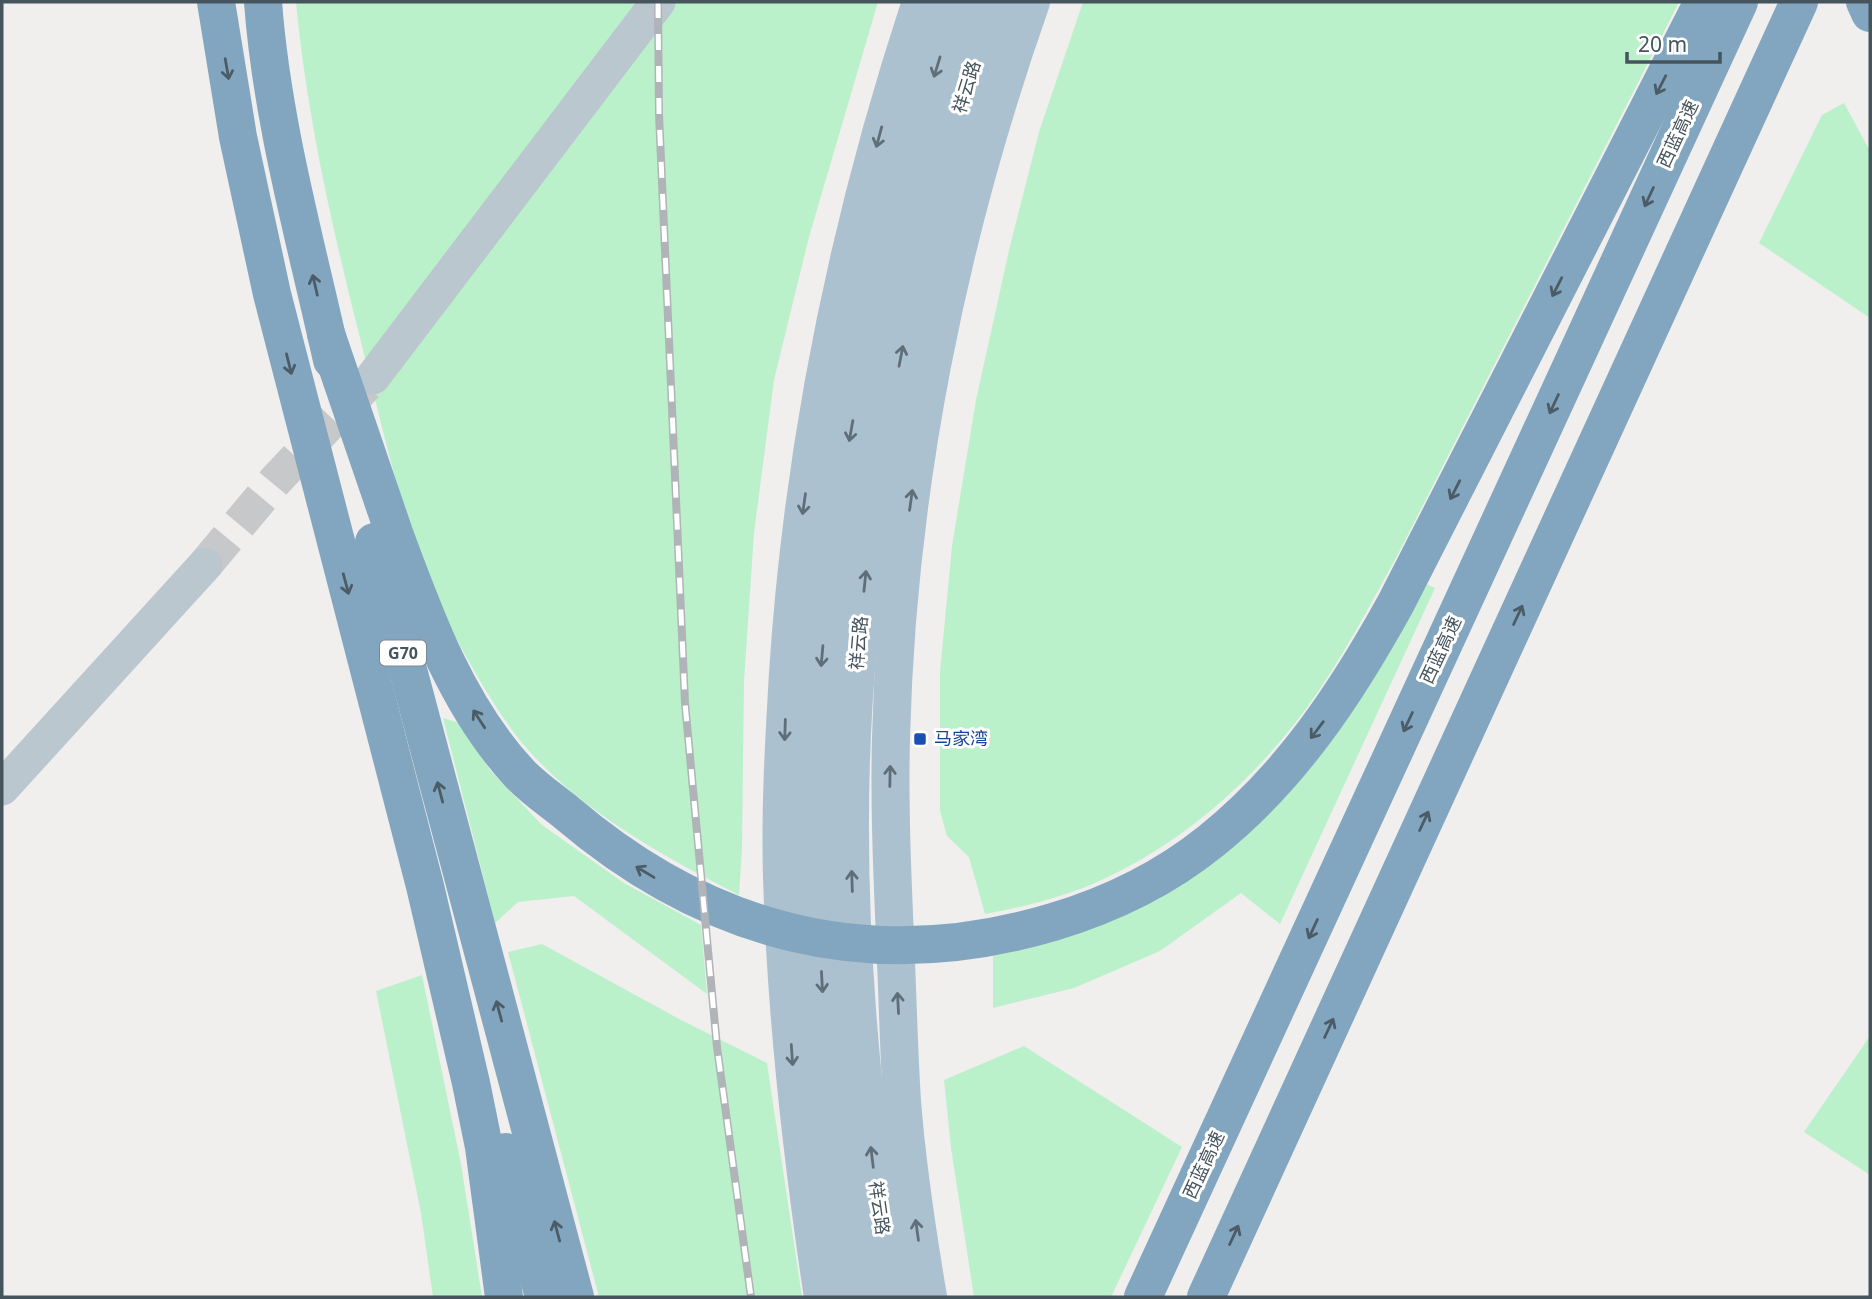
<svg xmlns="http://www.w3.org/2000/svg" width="1872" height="1299" viewBox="0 0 1872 1299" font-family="'Noto Sans','Noto Sans SC',sans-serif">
	<rect width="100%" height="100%" fill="#f1eeee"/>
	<g fill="#baf1ca">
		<path d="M296 2H878L809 237 774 380 754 533 744 681 742 849 739 895C665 857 587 815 530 752 509 729 492 701 476 674 461 647 444 618 432 589 401 512 383 431 363 350 334 236 307 119 296 2Z"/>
		<path d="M1083 2H1679L1398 554C1369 607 1341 661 1305 710 1249 786 1171 853 1083 888 1051 900 1018 908 985 914L969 857 947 836 940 811V672L952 546 976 400 1010 246 1039 132Z"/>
		<path d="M1844 103 1870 151V318L1759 243 1822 115Z"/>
		<path d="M1426 584 1435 588 1280 924 1241 893 1160 951 1074 988 993 1008V953L1207 867 1287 796 1358 703Z"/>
		<path d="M443 718 459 723 490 770 542 825 624 883 701 925 707 994 574 896 518 902 495 923Z"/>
		<path d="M542 944 681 1020 767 1063 802 1297H599L508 952Z"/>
		<path d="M422 975 461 1164 482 1297H433L421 1213 376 991Z"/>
		<path d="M1870 1036V1175L1804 1132Z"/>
		<path d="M1024 1046 1182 1147 1111 1297H974L951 1148 944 1080Z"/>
	</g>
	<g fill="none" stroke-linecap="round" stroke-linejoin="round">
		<path stroke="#c6c8ca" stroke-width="35" stroke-dasharray="35 18" stroke-linecap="butt" d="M205 565 276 480 366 385"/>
		<g stroke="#bbc7ce" stroke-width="35">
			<path d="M373 377 658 2"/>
			<path d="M2 788 205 565"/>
		</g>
		<g stroke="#acc1cf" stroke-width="38">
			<path d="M823 1297C802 1158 786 1018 782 877 780 809 784 741 788 673 803 444 849 220 921 2"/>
			<path d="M855 1297C834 1174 824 1048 819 923 817 842 815 760 820 679 829 530 856 381 891 236 911 157 932 79 959 2"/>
			<path d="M892 1297C857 1085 838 861 858 646 878 427 925 211 994 2"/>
			<path d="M928 1297C917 1232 907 1167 902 1101 899 1055 898 1009 896 962 893 888 889 813 891 738 897 489 948 237 1031 2"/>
		</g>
		<g stroke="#83a6c0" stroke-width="38">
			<path d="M216 2 238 137 272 294 425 886 471 1083 484 1147 504 1297"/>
			<path d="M263 2C272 123 306 242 332 360"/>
			<path d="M1865 2 1870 13"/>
			<path d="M326 334C349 400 371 467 394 533 425 617 457 706 519 773 533 788 551 800 567 813 709 934 872 976 1053 922 1110 905 1164 879 1211 841 1291 777 1347 692 1396 603L1703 2"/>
			<path d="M374 542 575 1297"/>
			<path d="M506 1152 544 1297"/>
			<path d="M1143 1297 1739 2"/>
			<path d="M1206 1297 1799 2"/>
		</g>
		<g stroke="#b0b4b9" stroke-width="8">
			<path id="rail" d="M658 2 659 114 685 703 717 1047 751 1297"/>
		</g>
		<use href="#rail" stroke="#fff" stroke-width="5" stroke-dasharray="16" stroke-linecap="butt"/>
	</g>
	<defs><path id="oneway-shaft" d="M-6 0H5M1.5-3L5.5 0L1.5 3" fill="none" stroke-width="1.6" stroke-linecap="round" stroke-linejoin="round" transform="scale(1.75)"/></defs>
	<g stroke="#5f6f7a">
		<use href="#oneway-shaft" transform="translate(937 67) rotate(107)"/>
		<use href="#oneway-shaft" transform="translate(879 137) rotate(105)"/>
		<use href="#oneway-shaft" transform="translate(901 356) rotate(-79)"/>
		<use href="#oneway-shaft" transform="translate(851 431) rotate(100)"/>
		<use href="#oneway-shaft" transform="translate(911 500) rotate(-82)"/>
		<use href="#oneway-shaft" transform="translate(804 504) rotate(98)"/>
		<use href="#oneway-shaft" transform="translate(865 581) rotate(-84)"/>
		<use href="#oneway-shaft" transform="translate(822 656) rotate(95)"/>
		<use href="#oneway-shaft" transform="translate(785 730) rotate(92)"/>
		<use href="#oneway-shaft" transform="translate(890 776) rotate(-89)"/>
		<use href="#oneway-shaft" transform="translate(852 881) rotate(-92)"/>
		<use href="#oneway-shaft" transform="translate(822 982) rotate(87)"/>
		<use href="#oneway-shaft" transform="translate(898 1003) rotate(-93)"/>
		<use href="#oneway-shaft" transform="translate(792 1055) rotate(86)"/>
		<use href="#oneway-shaft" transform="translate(872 1157) rotate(-97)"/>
		<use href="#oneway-shaft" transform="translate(917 1230) rotate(-98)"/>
	</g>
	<g stroke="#4b5c67">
		<use href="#oneway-shaft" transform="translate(227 69) rotate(80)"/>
		<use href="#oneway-shaft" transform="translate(1661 85) rotate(117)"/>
		<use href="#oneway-shaft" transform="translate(1649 197) rotate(115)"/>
		<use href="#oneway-shaft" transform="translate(315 285) rotate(-103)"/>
		<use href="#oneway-shaft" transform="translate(1557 287) rotate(117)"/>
		<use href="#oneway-shaft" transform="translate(289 364) rotate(76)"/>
		<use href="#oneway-shaft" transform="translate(1554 404) rotate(115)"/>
		<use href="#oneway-shaft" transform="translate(1455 490) rotate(117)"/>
		<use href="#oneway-shaft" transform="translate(346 584) rotate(75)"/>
		<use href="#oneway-shaft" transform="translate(1518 615) rotate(-65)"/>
		<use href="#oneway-shaft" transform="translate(479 719) rotate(-123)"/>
		<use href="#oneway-shaft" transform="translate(1408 722) rotate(115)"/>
		<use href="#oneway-shaft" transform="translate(1317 730) rotate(127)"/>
		<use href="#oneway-shaft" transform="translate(440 792) rotate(-105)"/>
		<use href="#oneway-shaft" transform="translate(1424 821) rotate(-65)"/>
		<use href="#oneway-shaft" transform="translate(645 872) rotate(-149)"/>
		<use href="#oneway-shaft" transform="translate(1313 929) rotate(115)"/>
		<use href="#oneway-shaft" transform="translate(499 1011) rotate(-105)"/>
		<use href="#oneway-shaft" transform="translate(1329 1028) rotate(-65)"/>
		<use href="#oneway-shaft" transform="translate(557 1231) rotate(-105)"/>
		<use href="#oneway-shaft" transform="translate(1234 1235) rotate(-65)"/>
	</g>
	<rect fill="#1a4fb4" stroke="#fff" stroke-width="2.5" x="913" y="732" width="14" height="14" rx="3.5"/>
	<g text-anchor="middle" stroke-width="6" stroke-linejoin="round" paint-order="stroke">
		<rect fill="#fff" stroke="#7d878e" stroke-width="2" x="380" y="640.5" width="46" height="25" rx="5"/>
		<g font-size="16" font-weight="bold" fill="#45545d">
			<text x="403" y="659">G70</text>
		</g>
		<g font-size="18" fill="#45545d" stroke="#fff">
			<text transform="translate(967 87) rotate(-73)" y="6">祥云路</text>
			<text transform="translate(1678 134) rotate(-65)" y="6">西蓝高速</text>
			<text transform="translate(859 643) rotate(-85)" y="6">祥云路</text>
			<text transform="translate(1441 650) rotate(-65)" y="6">西蓝高速</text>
			<text transform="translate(1204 1165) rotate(-65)" y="6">西蓝高速</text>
			<text transform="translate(879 1208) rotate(82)" y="6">祥云路</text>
		</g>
		<g font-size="18" fill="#164399" stroke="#fff" text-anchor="start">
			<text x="934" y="745">马家湾</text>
		</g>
	</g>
	<rect width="1872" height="1299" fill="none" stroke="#45545d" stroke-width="7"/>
	<path d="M1627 52v10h93v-10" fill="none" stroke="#45545d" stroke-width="3.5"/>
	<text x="1638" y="52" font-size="21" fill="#45545d" stroke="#ffffff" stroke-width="5" paint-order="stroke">20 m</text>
</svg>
